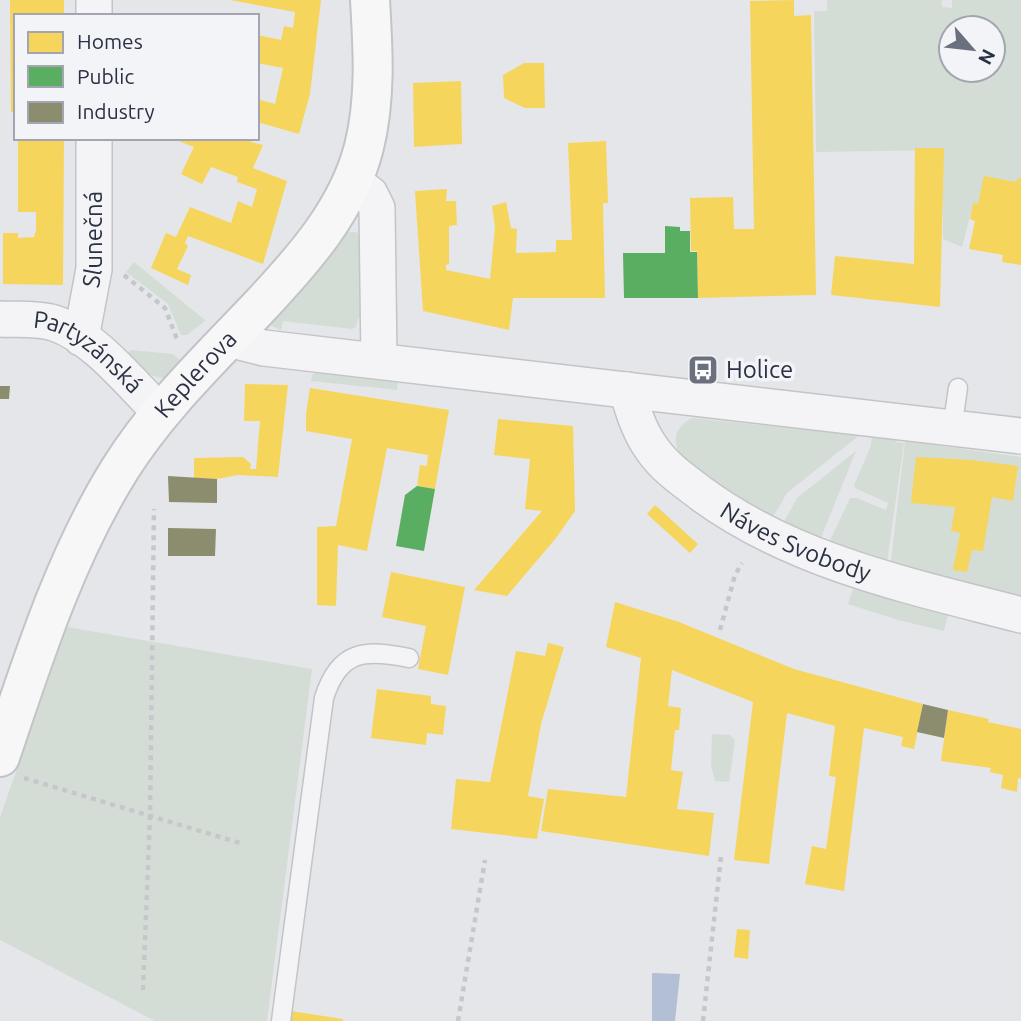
<svg xmlns="http://www.w3.org/2000/svg" width="1021" height="1021" viewBox="0 0 1021 1021" font-family="Ubuntu,sans-serif">
	<rect width="100%" height="100%" fill="#e5e6e9"/>
	<g fill="#d4ddd5" fill-rule="evenodd">
		<path d="M827 0H942V7L952 8V0H1021V179L1017 184 978 206 973 205 962 247 943 239 942 150 816 152 814 11H827ZM951 28H993V70H951Z"/>
		<path d="M347 232H356L362 238 366 319 358 318 356 327 352 329 283 321 281 330 268 324Z"/>
		<path d="M134 262 205 320V321L187 335H181L168 304 126 272Z"/>
		<path d="M131 350 173 354 183 363 169 378C151 380 138 366 125 355Z"/>
		<path d="M317 371 398 382 397 390 311 381 312 375Z"/>
		<path d="M692 418 844 434 846 430 861 434 787 493 770 522 732 496 678 451C672 436 678 425 692 418Z"/>
		<path d="M873 433 894 438 896 442 904 443 886 569 826 549 850 498H857L886 510 888 503 855 488 854 485 870 448Z"/>
		<path d="M905 441 1021 457V603L890 569Z"/>
		<path d="M856 451 818 545 780 529 797 498Z"/>
		<path d="M853 589 948 615 944 631 898 620 848 604Z"/>
		<path d="M67 627 312 669 267 1021H155L0 940V817Z"/>
		<path d="M712 734 730 735 735 740 729 782 715 781 711 765Z"/>
	</g>
	<path fill="#b3bfd4" d="M652 973 680 974 675 1021H652Z"/>
	<g fill="#f6d55c">
		<path d="M10 0H64V16H16V112H11Z"/>
		<path d="M230 0H321L310 94 299 134 257 122V99L275 104 283 68 257 63V35L281 40 284 26 293 28 295 12Z"/>
		<path d="M794 0V16L811 15 816 295 698 298 697 251H691L690 198 733 197 734 229H754L750 1Z"/>
		<path d="M524 63H544L545 108H525L504 98 503 75Z"/>
		<path d="M461 81 462 144 414 147 413 83Z"/>
		<path d="M18 138H64L63 285 3 284V233H18V238L34 237 36 230V212H18Z"/>
		<path d="M171 138H252L251 142 263 145 253 168 287 181 263 264 188 236 185 243 188 246 177 269 191 275 188 285 151 268 166 233 176 237 190 207 231 223 238 201 252 207 257 189 237 182 238 177 211 167 202 184 181 174 194 147Z"/>
		<path d="M606 141 608 203H603L605 298H513L509 330 423 311 415 191 447 189 446 201H456L457 225 449 226V264L446 265V270L490 279 495 227 492 206 506 202 511 228 517 229 516 253 556 252V240H572L568 143Z"/>
		<path d="M915 148H944L940 307 831 295 835 256 914 264Z"/>
		<path d="M984 176 1016 182 1018 178H1021V265L1002 262 1003 255 969 249 975 221 970 219 973 203 978 204Z"/>
		<path d="M245 384 288 385 278 477 238 475 217 479 194 478V458L243 457 251 464 250 469H256L260 421H244Z"/>
		<path d="M310 388 449 410 435 489 417 486 420 465 427 466 428 455 387 448 367 551 338 545 336 606 317 605V527L336 526 352 439 306 431V414Z"/>
		<path d="M498 419 573 426 575 511 556 538 507 596 474 590 542 511 525 509 530 459 494 455Z"/>
		<path d="M916 457 971 460 1018 466 1013 501 992 497 983 551 972 550 967 572 953 570 960 533 951 531 955 507 911 503Z"/>
		<path d="M655 505 698 544 690 553 647 514Z"/>
		<path d="M391 572 465 587 448 675 418 669 426 626 382 617Z"/>
		<path d="M615 602 679 622 794 669 923 704 914 749 901 746 903 737 864 728 844 891 805 884 812 846 826 849 836 777 829 776 835 726 787 713 769 864 734 860 753 702 672 670 668 706 681 708 679 730H675L671 770 683 772 677 809 714 813 709 856 541 831 548 789 626 797 641 658 606 647Z"/>
		<path d="M548 643 564 647 541 724 528 796 544 799 537 839 451 829 456 779 490 782 516 651 545 656Z"/>
		<path d="M377 689 431 696V704L446 706 443 735 427 733 426 745 371 738Z"/>
		<path d="M948 710 989 719 988 722 1021 729V779L1018 778 1017 792 1001 788 1003 775 990 772 991 768 941 761Z"/>
		<path d="M737 929 750 930 748 959 734 957Z"/>
		<path d="M291 1011 343 1019V1021H290Z"/>
	</g>
	<g fill="#5aae61">
		<path d="M665 226 680 227V231H690V252H697L698 298H624L623 253H665Z"/>
		<path d="M417 486 435 489 424 551 396 546 405 495Z"/>
	</g>
	<g fill="#8c8c6e">
		<path d="M0 386H10L9 399H0Z"/>
		<path d="M168 476 217 479V503L169 502Z"/>
		<path d="M168 528 216 529 215 556H168Z"/>
		<path d="M923 704 948 710 944 738 917 732Z"/>
	</g>
	<g fill="none" stroke-linecap="round" stroke-linejoin="round">
		<g stroke="#c3c4c7" stroke-width="21">
			<g id="lane">
				<path d="M952 429 958 388"/>
				<path d="M281 1021 324 698C339 650 365 649 409 658"/>
			</g>
		</g>
		<g stroke="#c3c4c7" stroke-width="38">
			<g id="street">
				<path d="M94 0V16"/>
				<path d="M352 181 370 194 377 208 379 360"/>
				<path id="s1" d="M0 319C18 320 37 318 54 323 94 336 131 384 161 413"/>
				<path d="M231 336 244 343 264 348 1021 436"/>
				<path id="s2" d="M81 338 94 269V138"/>
				<path id="s3" d="M627 390C633 411 639 431 652 449 665 468 685 481 703 495 797 563 911 586 1021 615"/>
			</g>
		</g>
		<g stroke="#c3c4c7" stroke-width="42">
			<g id="secondary">
				<path id="s4" d="M0 757C33 659 65 557 120 469 158 408 212 357 261 305 304 259 348 210 364 147 376 99 373 49 370 0"/>
			</g>
		</g>
		<g stroke="#c6c7cb" stroke-width="4.5" stroke-dasharray="5 5" stroke-linecap="butt">
			<path d="M124 275 165 308 178 342"/>
			<path d="M720 630 735 575 742 563"/>
			<path d="M24 778 240 843"/>
			<path d="M143 990 150 816 154 509"/>
			<path d="M458 1021 485 860"/>
			<path d="M703 1021 721 856"/>
		</g>
		<use href="#lane" stroke="#f4f4f6" stroke-width="18"/>
		<use href="#street" stroke="#f4f4f6" stroke-width="35"/>
		<use href="#secondary" stroke="#f7f7f8" stroke-width="38"/>
	</g>
	<defs>
		<g id="bus-square" transform="scale(1.575)"><rect x="-9" y="-9" width="18" height="18" rx="4" fill="#6b707e" stroke="#f3f4f8"/><path d="M-5-6H5V4H4V6H2V4H-2V6H-4V4H-5ZM-3.5-4V0h7V-4ZM-3.5 1.2v1.5H-2V1.2ZM2 1.2v1.5H3.5V1.2Z" fill="#fff"/></g>
	</defs>
	<g fill-rule="evenodd">
		<use href="#bus-square" x="703" y="370"/>
	</g>
	<g text-anchor="middle" stroke-width="7" stroke-linejoin="round" paint-order="stroke">
		<g font-size="24" fill="#2a3144" stroke="#f3f4f8">
			<text dy="8" stroke="none"><textPath href="#s2" startOffset="100">Slunečná</textPath></text>
			<text dy="8" stroke="none"><textPath href="#s1" startOffset="98">Partyzánská</textPath></text>
			<text dy="8" stroke="none"><textPath href="#s4" startOffset="434">Keplerova</textPath></text>
			<text dy="8" stroke="none"><textPath href="#s3" startOffset="238">Náves Svobody</textPath></text>
		</g>
		<g font-size="24" fill="#2a3144" stroke="#f3f4f8" text-anchor="start">
			<text x="726" y="378">Holice</text>
		</g>
	</g>
	<rect x="14" y="14" width="245" height="126" fill="#f3f4f8" stroke="#a3a6b0" stroke-width="2"/>
	<rect x="28" y="32" width="35" height="21" fill="#f6d55c" stroke="#a3a6b0" stroke-width="2"/>
	<text x="77" y="49" font-size="21" fill="#2a3144">Homes</text>
	<rect x="28" y="66" width="35" height="21" fill="#5aae61" stroke="#a3a6b0" stroke-width="2"/>
	<text x="77" y="84" font-size="21" fill="#2a3144">Public</text>
	<rect x="28" y="102" width="35" height="21" fill="#8c8c6e" stroke="#a3a6b0" stroke-width="2"/>
	<text x="77" y="119" font-size="21" fill="#2a3144">Industry</text>
	<g transform="translate(972 49) rotate(118)"><circle r="33" fill="#f3f4f8" stroke="#a3a6b0" stroke-width="2"/>
	<path d="M0-5L12 26L0 18L-12 26Z" fill="#6b707e"/>
	<text y="-10" font-size="19" font-weight="bold" text-anchor="middle" fill="#2a3144">N</text>
	</g>
</svg>
